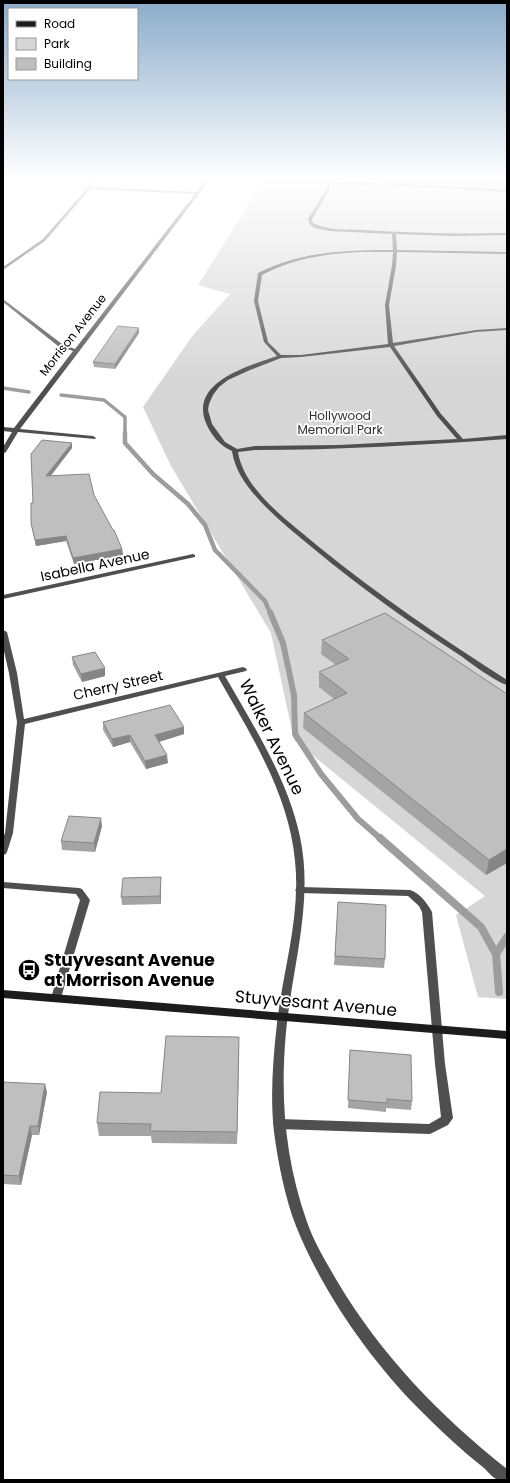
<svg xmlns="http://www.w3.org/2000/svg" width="510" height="1483" viewBox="0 0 510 1483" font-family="Poppins,sans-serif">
	<rect width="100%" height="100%" fill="#fff"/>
	<path fill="#d6d6d6" d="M265 178H507V999L478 997 456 915 485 896 294 740 271 633 171 466 143 407 193 335 230 294 198 285Z"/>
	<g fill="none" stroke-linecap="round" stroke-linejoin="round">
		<g stroke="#9d9d9d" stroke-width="3.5">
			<path d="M3 388 29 392"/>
			<path d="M61 395 104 400 125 417V434"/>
		</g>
		<path stroke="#9d9d9d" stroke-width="4.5" d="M125 433V443L153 474 188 504 205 525 215 550 265 601 270 613"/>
		<path stroke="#9d9d9d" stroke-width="6" d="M270 612 283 643 294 695 295 734 321 774 358 819 381 839"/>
		<g stroke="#9d9d9d" stroke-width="8">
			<path d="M380 838 481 927 496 954"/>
			<path d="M499 992 496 954 507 937"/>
		</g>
		<g fill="#4f4f4f" fill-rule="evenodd">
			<path d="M330 178H334L332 182 407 184 507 190V192L407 186 331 184 329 191 312 219 313 223C329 231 346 229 364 230 411 233 459 234 507 233V235L453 236 396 234 397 250 507 252V254L397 252 396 266 389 305 393 343 476 330 507 328V330L476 332 394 346 441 414 463 439 507 435V439C423 445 339 450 255 450L238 452C244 491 291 523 319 547 379 596 442 638 507 680V685C496 682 472 664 461 656 410 623 361 588 314 549 296 534 278 520 262 503 248 488 235 472 232 451 220 446 211 435 206 423 189 382 249 366 277 356L264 342 254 301 258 273C302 251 345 250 393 250L392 234 329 231 315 228 310 225 308 219 325 191ZM360 252H393L392 266 385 305 388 344 301 355H281L268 342 258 301 262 275C294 258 324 254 360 252ZM390 347 437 416 457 439 339 445 255 446 237 449 225 442 212 424 208 410 209 404 213 395 219 387 228 380 250 370 281 358 301 357Z"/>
			<path d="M3 882 79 888 82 889 90 900 60 1001 56 1002 52 1001 51 998 80 900 76 894 3 888Z"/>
			<path d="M300 887 410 890C420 893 427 903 432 912L445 1064 453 1118 448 1125 430 1134 279 1129 275 1127 273 1124 275 1121 279 1119 429 1124 441 1117 435 1064 422 912 419 906 408 896 300 893 297 892 295 890 297 888Z"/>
		</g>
		<g fill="#4f4f4f" fill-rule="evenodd">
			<path d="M93 178H97L91 187 196 192 207 178H211L20 429 93 436 96 438 95 439 18 432 6 452 3 454V447L12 432 3 431V427L14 428 73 351 58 346 3 302V299L62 344 75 349 195 194 90 189 45 241 3 270V267L43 239 88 187Z"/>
			<path d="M193 554 195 555V557L3 599V595Z"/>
			<path d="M3 630 7 632 17 673 24 719 243 667 247 669 246 671 225 676C254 727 288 779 300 837 314 902 292 967 286 1032 280 1098 285 1159 307 1222 314 1242 326 1262 337 1281 381 1355 440 1416 507 1469V1480C506 1480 499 1480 498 1480 493 1478 488 1472 484 1468 461 1450 440 1430 420 1410 370 1360 322 1291 296 1226 285 1198 278 1162 274 1132 270 1096 273 1059 277 1023 283 970 301 915 295 861 289 794 251 735 218 677L25 724 13 833 7 852 6 854 3 855V838L5 833 17 722 9 673 3 647Z"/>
		</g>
		<path fill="#1c1c1c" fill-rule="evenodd" d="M3 990 507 1031V1039L3 998Z"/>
	</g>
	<g fill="#a4a4a4">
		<path d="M139 328V333L115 369 94 367 93 362Z"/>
		<path d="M72 448 51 476 94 495 122 549 123 555 74 564 66 541 36 546 32 529 31 523 33 503 31 454Z"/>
		<path d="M322 640 507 694V863L486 875 303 728 304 713 334 699 319 687V672L336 665 321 654Z"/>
		<path d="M72 657 105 676 82 682 73 665Z"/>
		<path d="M103 722 184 727V734L159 742 168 763 146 769 130 742 113 747 103 730Z"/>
		<path d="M102 826 95 852 62 850 61 841Z"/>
		<path d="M161 886V904L122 905 121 897Z"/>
		<path d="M338 902 385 959 384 968 334 965Z"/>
		<path d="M239 1050 237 1144 152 1143 151 1136H99L97 1123 161 1093Z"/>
		<path d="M350 1050 412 1101 411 1110 386 1108V1112L348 1108Z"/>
		<path d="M3 1082 47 1092 39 1135H32L21 1185 3 1184Z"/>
	</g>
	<g fill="#868686">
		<path d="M139 328V333L115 369V364Z"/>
		<path d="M72 443V448L46 481V476Z"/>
		<path d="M66 536V541L36 546 35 540Z"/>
		<path d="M122 549 123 555 74 564 73 558Z"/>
		<path d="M105 668V676L82 682 81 674Z"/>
		<path d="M184 727V734L155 743V735Z"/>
		<path d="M130 735V742L113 747 112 739Z"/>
		<path d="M167 755 168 763 146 769 145 761Z"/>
		<path d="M101 818 102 826 95 852 94 843Z"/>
		<path d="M507 849V863L486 875 489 860Z"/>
		<path d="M161 877V904L160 896Z"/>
		<path d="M239 1037V1050L237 1144V1132Z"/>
		<path d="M45 1084 47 1092 39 1135 38 1126Z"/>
		<path d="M30 1126 32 1135 21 1185 19 1176Z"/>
	</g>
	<g fill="#bfbfbf" stroke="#868686">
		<path d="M118 326 139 328 115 364 93 362Z"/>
		<path d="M42 440 72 443 46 476 89 474 94 495 113 530H114L122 549 73 558 66 536 35 540 31 523V503H33L31 454Z"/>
		<path d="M385 613 507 694V849L489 860 304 713 347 693 319 672 349 659 322 640Z"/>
		<path d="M95 652 105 668 81 674 72 657Z"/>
		<path d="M170 705 184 727 155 735 167 755 145 761 130 735 112 739 103 722Z"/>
		<path d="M69 816 101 818 94 843 61 841Z"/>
		<path d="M161 877 160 896 121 897 123 878Z"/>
		<path d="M338 902 386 905 385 959 335 956Z"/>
		<path d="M166 1036 239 1037 237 1132 150 1131 151 1124 97 1123 100 1092 161 1093Z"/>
		<path d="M350 1050 411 1055 412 1101 387 1099V1103L348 1100Z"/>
		<path d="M3 1082 45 1084 38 1126H30L19 1176 3 1175Z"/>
	</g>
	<linearGradient id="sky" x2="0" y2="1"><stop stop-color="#8aabca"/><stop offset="0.46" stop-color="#fff"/><stop offset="1" stop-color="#fff" stop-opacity="0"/></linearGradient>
	<rect width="510" height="386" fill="url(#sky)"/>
	<defs>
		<g id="bus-disc" transform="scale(1.15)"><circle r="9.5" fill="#000" stroke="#fff"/><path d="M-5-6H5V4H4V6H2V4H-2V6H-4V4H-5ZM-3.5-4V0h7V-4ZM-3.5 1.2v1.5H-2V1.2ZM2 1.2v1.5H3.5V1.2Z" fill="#fff"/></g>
	</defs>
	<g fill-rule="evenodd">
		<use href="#bus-disc" x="29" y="970"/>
	</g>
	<g text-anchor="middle" stroke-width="3.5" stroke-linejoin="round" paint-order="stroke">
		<g font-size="12" fill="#000" stroke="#fff">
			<text transform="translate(73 335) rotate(-52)" y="4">Morrison Avenue</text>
		</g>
		<g font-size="12" fill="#2d2d2d" stroke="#fff">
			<text x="340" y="420">Hollywood<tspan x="340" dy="14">Memorial Park</tspan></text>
		</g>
		<g font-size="14" fill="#000" stroke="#fff">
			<text transform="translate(95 565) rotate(-12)" y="5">Isabella Avenue</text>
			<text transform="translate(118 685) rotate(-13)" y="5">Cherry Street</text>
		</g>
		<g font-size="17" fill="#000" stroke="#fff">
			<text transform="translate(272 737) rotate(64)" y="6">Walker Avenue</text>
			<text transform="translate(316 1003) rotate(5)" y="6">Stuyvesant Avenue</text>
		</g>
		<g font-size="17" font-weight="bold" fill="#000" stroke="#fff" text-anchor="start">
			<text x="44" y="966">Stuyvesant Avenue<tspan x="44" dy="20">at Morrison Avenue</tspan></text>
		</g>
	</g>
	<rect width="510" height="1483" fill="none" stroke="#000000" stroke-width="8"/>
	<rect x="8" y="8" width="130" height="72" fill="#ffffff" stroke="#999999"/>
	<rect x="16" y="21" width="20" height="6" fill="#1c1c1c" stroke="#999999"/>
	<text x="44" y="28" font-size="12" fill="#000000">Road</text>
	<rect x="16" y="38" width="20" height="12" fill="#d6d6d6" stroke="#999999"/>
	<text x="44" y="48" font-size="12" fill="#000000">Park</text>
	<rect x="16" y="58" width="20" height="12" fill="#bfbfbf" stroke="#999999"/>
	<text x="44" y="68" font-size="12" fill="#000000">Building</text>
</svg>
